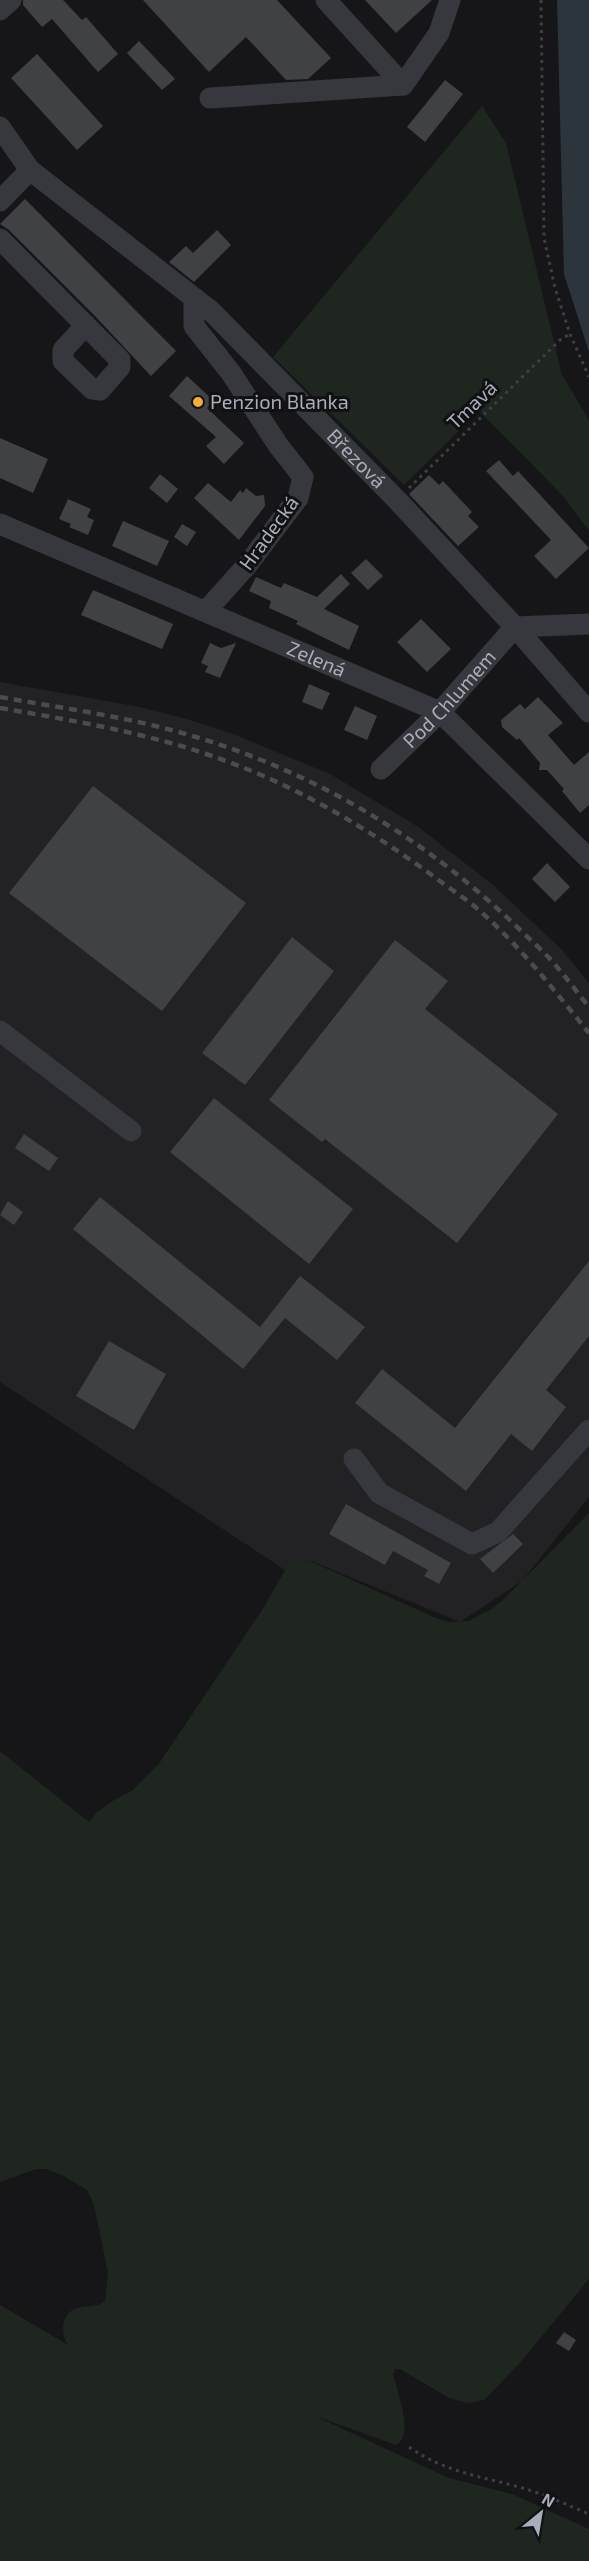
<svg xmlns="http://www.w3.org/2000/svg" width="589" height="2561" viewBox="0 0 589 2561" font-family="'Exo 2',sans-serif">
	<rect width="100%" height="100%" fill="#161618"/>
	<path fill="#222225" d="M0 682 140 707 187 719 233 734 330 774 417 826 492 884 562 950 589 983V1497L522 1581 460 1622 311 1561 285 1570 0 1382Z"/>
	<g fill="#1e261f">
		<path d="M482 106 506 143 562 375 589 420V531L563 496 479 411 404 485 273 357Z"/>
		<path d="M589 1513V2279L519 2364 484 2400 469 2403 449 2398 400 2369H395L393 2374C397 2391 415 2436 396 2445L315 2416 449 2478 512 2494 589 2529V2561H0V2305L68 2345C60 2334 61 2313 77 2308 87 2305 96 2308 105 2301L108 2273 94 2205 87 2190 62 2175 46 2169H36L0 2182V1751L89 1822 96 1813 114 1800 133 1790 158 1765 264 1607 285 1570 300 1562 310 1561 436 1618 449 1622 469 1621 491 1609 503 1600Z"/>
	</g>
	<path fill="#2c353c" d="M557 0H589V352L564 274Z"/>
	<g fill="#404145">
		<path d="M23 0H63L82 20 86 17 118 54 98 72 52 19 42 27 23 5Z"/>
		<path d="M143 0H277L331 58 308 79 286 80 246 37 209 72Z"/>
		<path d="M365 0H432L396 33Z"/>
		<path d="M139 41 175 79 162 90 127 53Z"/>
		<path d="M37 54 103 126 77 150 11 78Z"/>
		<path d="M445 80 463 94 425 142 407 127Z"/>
		<path d="M25 199 176 351 151 376 95 316 9 230 0 224Z"/>
		<path d="M217 230 231 245 194 282 169 262 186 246 193 253Z"/>
		<path d="M187 376 214 401 207 408 244 443 224 464 206 446 216 437 169 396Z"/>
		<path d="M0 438 48 459 33 493 0 478Z"/>
		<path d="M499 460 513 476 518 471 589 548 556 579 534 556 551 540 486 471Z"/>
		<path d="M160 474 178 489 167 503 149 488Z"/>
		<path d="M429 475 439 485 443 481 472 512 468 516 479 527 458 546 409 494Z"/>
		<path d="M208 483 231 502 240 490 243 493 246 488 256 496 264 495 265 506 239 540 194 498Z"/>
		<path d="M68 499 91 509 87 517 94 520 88 535 69 527 71 524 59 519Z"/>
		<path d="M123 521 169 541 157 566 112 546Z"/>
		<path d="M182 524 196 532 187 546 174 537Z"/>
		<path d="M366 559 383 576 368 590 351 573Z"/>
		<path d="M341 574 350 584 324 609 359 626 349 650 296 624 298 621 269 608 271 601 249 591 256 577 281 588 284 583 317 597Z"/>
		<path d="M93 590 173 624 162 649 81 615Z"/>
		<path d="M421 619 451 649 427 672 397 642Z"/>
		<path d="M210 643 221 648 236 643 220 678 205 672 208 666 201 663Z"/>
		<path d="M309 684 330 693 322 710 302 702Z"/>
		<path d="M538 697 563 723 548 735 574 765 589 752V805L580 813 562 791 564 789 547 770H539L540 763 519 738 517 740 502 727 501 720 520 704 525 709Z"/>
		<path d="M355 706 377 716 367 740 344 730Z"/>
		<path d="M93 786 246 903 162 1011 9 893Z"/>
		<path d="M547 863 570 887 555 902 532 879Z"/>
		<path d="M292 937 334 971 245 1085 202 1053Z"/>
		<path d="M395 940 448 981 425 1009 558 1114 457 1243 325 1139 322 1142 269 1100Z"/>
		<path d="M214 1098 353 1209 309 1264 170 1152Z"/>
		<path d="M24 1134 58 1158 49 1171 15 1148Z"/>
		<path d="M100 1197 260 1327 300 1276 365 1327 337 1360 285 1318 243 1369 73 1229Z"/>
		<path d="M8 1201 23 1212 14 1225 0 1215Z"/>
		<path d="M589 1261V1336L546 1390 566 1407 532 1451 511 1434 466 1491 355 1403 382 1369 455 1428Z"/>
		<path d="M109 1341 166 1374 134 1430 76 1396Z"/>
		<path d="M346 1504 451 1563 439 1584 424 1576 428 1570 393 1551 385 1565 329 1534Z"/>
		<path d="M513 1534 523 1544 493 1573 480 1559Z"/>
		<path d="M564 2332 576 2340 569 2351 556 2343Z"/>
	</g>
	<g fill="none" stroke-linecap="round" stroke-linejoin="round">
		<g stroke="#3d3f44" stroke-width="3" stroke-dasharray="3 4.5" stroke-linecap="butt">
			<path d="M541 0 544 238 555 288 570 334 589 377"/>
			<path d="M409 488 560 340 570 334"/>
			<path d="M409 2447C450 2476 492 2477 538 2493 555 2499 572 2507 589 2514"/>
		</g>
		<g stroke="#37383d" stroke-width="21">
			<path d="M326 0 403 85 439 33 450 0"/>
			<path d="M0 10 11 0"/>
			<path d="M210 98 403 85"/>
			<path id="s1" d="M0 127 30 170 211 311 397 500 515 627 589 712"/>
			<path d="M0 201 30 170"/>
			<path d="M0 239 120 360V367L100 390 92 389 63 361V350L86 325"/>
			<path d="M194 298V326L231 373 278 445 303 477 298 498 248 564 206 611"/>
			<path id="s2" d="M0 524 440 712 589 859"/>
			<path d="M515 627 589 624"/>
			<path id="s3" d="M381 769 440 712 515 627"/>
			<path d="M0 1031 131 1131"/>
			<path d="M354 1459 379 1493 472 1544 498 1532 589 1430"/>
		</g>
		<g stroke="#4a4c52" stroke-width="4.5" stroke-dasharray="8 6" stroke-linecap="butt">
			<path d="M0 697C61 708 123 716 182 733 307 768 419 834 513 923 526 936 540 948 552 961 565 976 577 992 589 1007"/>
			<path d="M0 708C76 721 154 734 226 761 300 788 365 827 429 873 443 884 459 894 473 905 517 942 553 989 589 1033"/>
		</g>
	</g>
	<circle fill="#f2b134" stroke="#111113" stroke-width="2" cx="198" cy="402" r="6"/>
	<g text-anchor="middle" stroke-width="6" stroke-linejoin="round" paint-order="stroke">
		<g font-size="20" fill="#a8adb8" stroke="#111113" text-anchor="start">
			<text x="210" y="409">Penzion Blanka</text>
		</g>
		<g font-size="20" fill="#a8adb8" stroke="#111113">
			<text transform="translate(472 405) rotate(-44)" y="7">Tmavá</text>
			<text dy="7" stroke="none"><textPath href="#s1" startOffset="489">Březová</textPath></text>
			<text transform="translate(269 533) rotate(-54)" y="7">Hradecká</text>
			<text dy="7" stroke="none"><textPath href="#s2" startOffset="344">Zelená</textPath></text>
			<text dy="7" stroke="none"><textPath href="#s3" startOffset="98">Pod Chlumem</textPath></text>
		</g>
	</g>
	<g transform="translate(541 2513) rotate(30)" stroke="#111113" stroke-width="4.5" paint-order="stroke">
	<path d="M0-4.5L10 22L0 15L-10 22Z" fill="#a8adb8"/>
	<text y="-9" font-size="16" font-weight="bold" text-anchor="middle" fill="#a8adb8">N</text>
	</g>
</svg>
